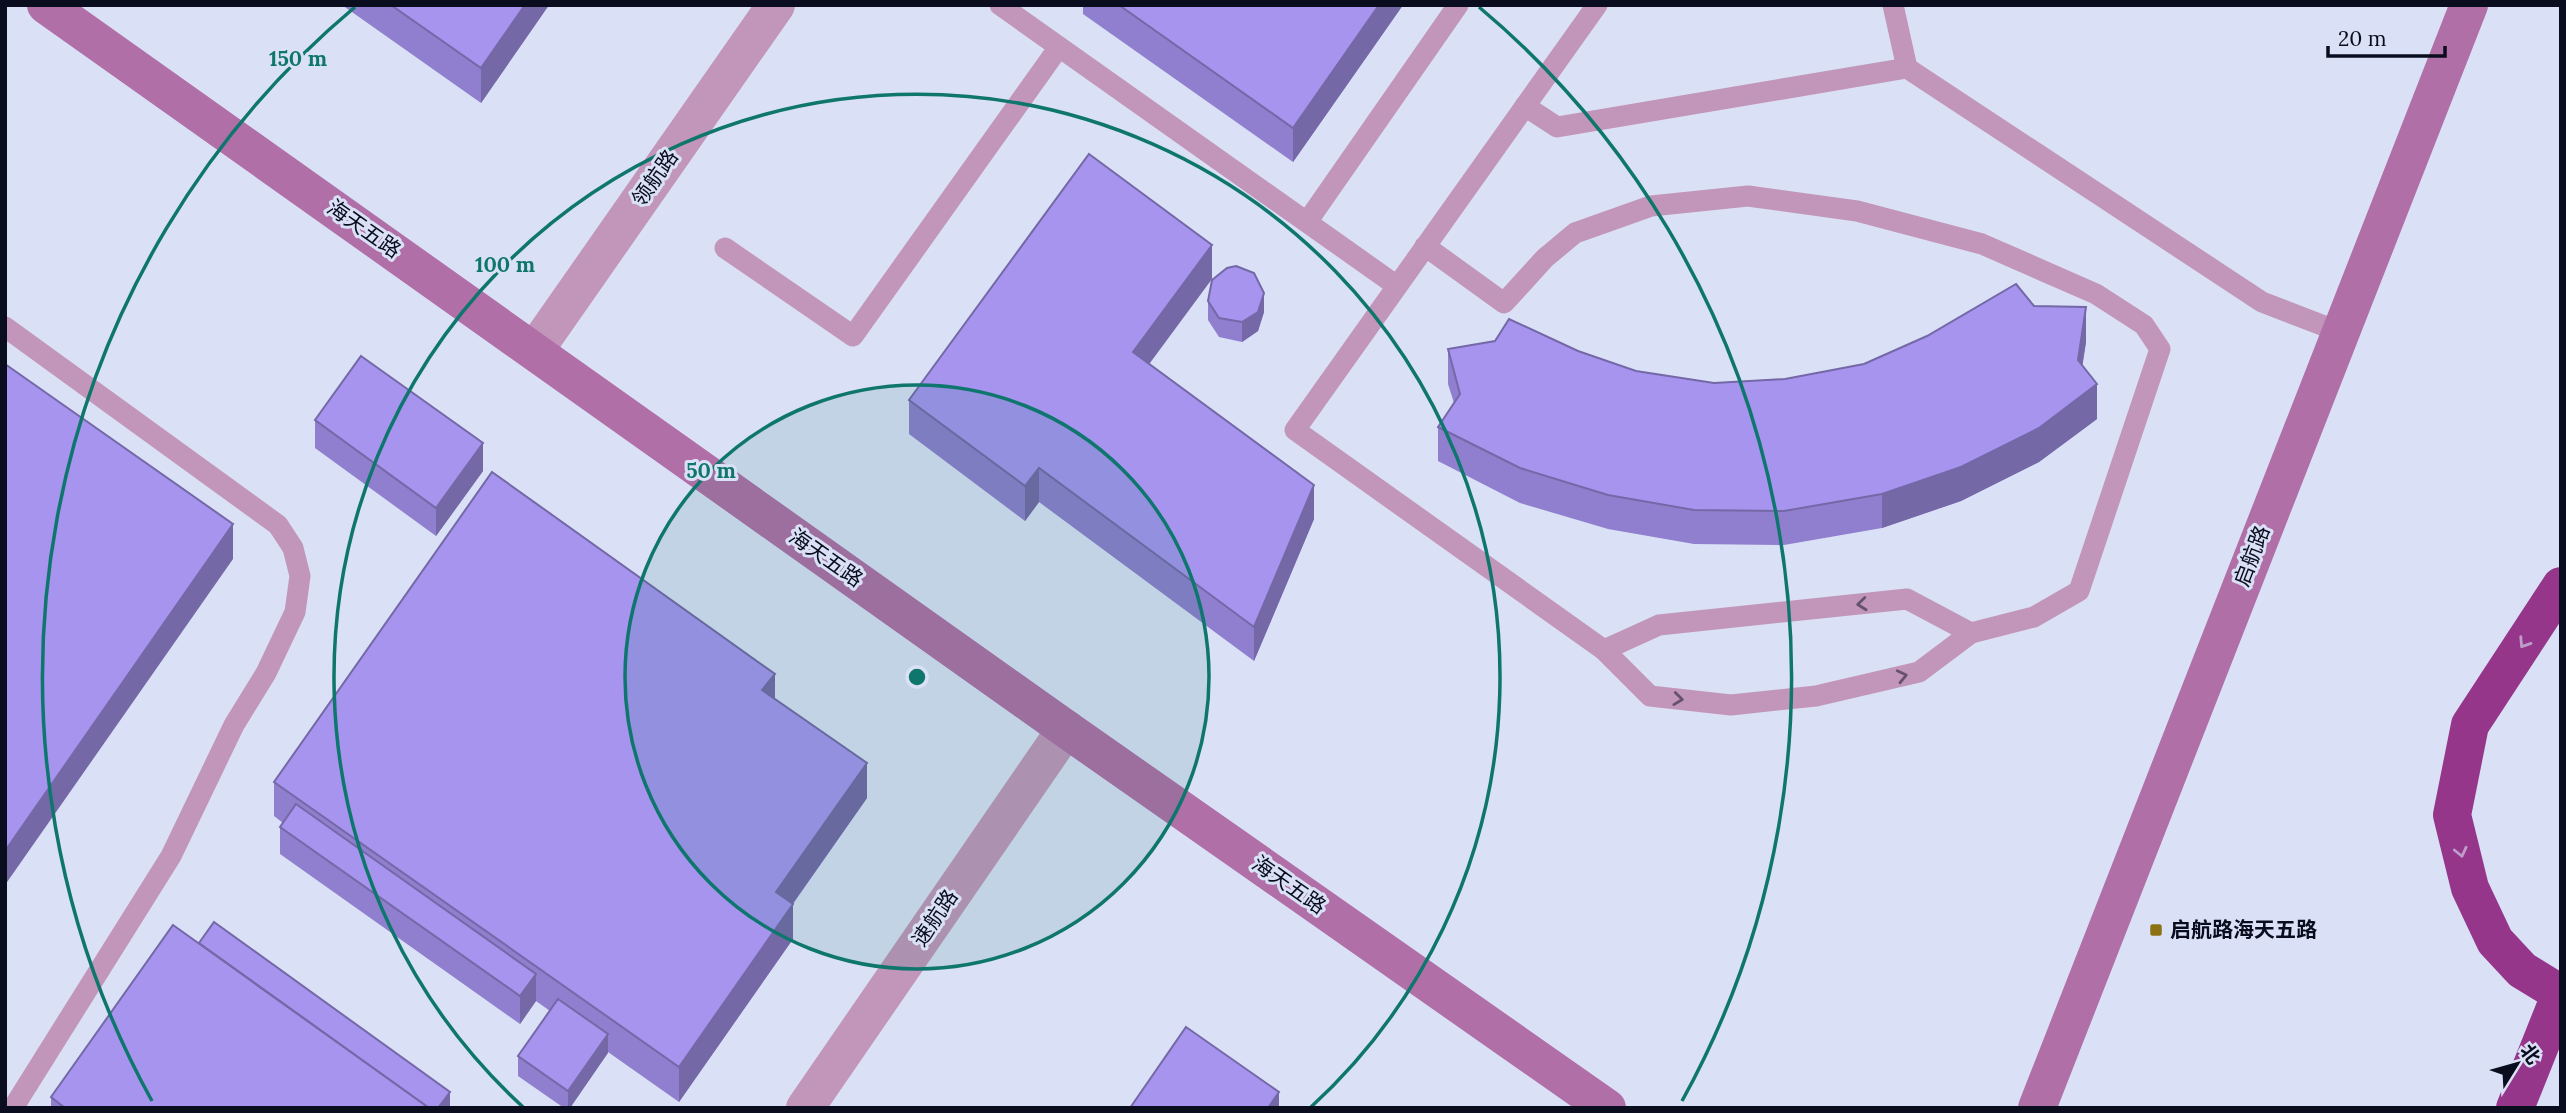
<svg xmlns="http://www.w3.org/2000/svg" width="2566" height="1113" viewBox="0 0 2566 1113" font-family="Lora,'Noto Sans SC',serif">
	<rect width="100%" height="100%" fill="#dae1f6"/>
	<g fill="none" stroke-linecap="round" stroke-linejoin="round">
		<g stroke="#c296bb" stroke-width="21">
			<path d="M1000 5 1397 286"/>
			<path d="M1907 68 2262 302 2340 332"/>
			<path d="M1525 106 1557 127 1907 68 1893 5"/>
			<path d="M1307 222 1458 5"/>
			<path d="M1425 246 1504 303 1545 258 1575 233 1651 206 1748 196 1857 211 1982 244 2096 294 2144 325 2160 349 2079 591 2034 617 1971 633 1919 672 1816 696 1731 705 1650 696 1604 650 1295 430 1597 5"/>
			<path d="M725 248 853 336 1059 47"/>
			<path d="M5 327 278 525 293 548 300 576 295 612 266 673 234 725 171 856 13 1108"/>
			<path d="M1604 650 1659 625 1907 599 1971 633"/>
		</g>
		<g stroke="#c296bb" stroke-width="38">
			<path d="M535 350 776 5"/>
			<path d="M805 1108 1066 729"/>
		</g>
		<g stroke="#b06fa7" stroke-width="38">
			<path d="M46 5 1066 729 1607 1108"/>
			<path d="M2037 1108 2469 5"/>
		</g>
		<path stroke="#95368b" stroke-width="38" d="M2561 586 2470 725 2452 815 2470 888 2495 941 2522 970 2561 994"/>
		<path stroke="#95368b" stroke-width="38" d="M2515 1108 2561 993"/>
	</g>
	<g fill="#8f7fce">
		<path d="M342 5H549L481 103Z"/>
		<path d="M1083 5H1403L1293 162 1083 14Z"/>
		<path d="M1208 301 1264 312 1258 331 1242 342 1219 337 1208 320Z"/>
		<path d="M2034 306 2086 342 2082 366 2097 419 2039 462 1961 501 1882 528 1784 545 1694 544 1608 529 1520 503 1438 461V427L1454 403 1448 384V349L1578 351 1636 371 1714 383 1785 379 1864 364 1927 336Z"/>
		<path d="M1150 364 1314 519 1254 661 1039 502 1025 521 909 434V400Z"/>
		<path d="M315 420 483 471 436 536 315 448Z"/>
		<path d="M775 699 867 798 793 904V939L679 1102 608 1052 570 1108H564L518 1076V1056L550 1011 536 1001 520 1024 280 854V827L283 823 274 816V782Z"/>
		<path d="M51 1097 450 1108H51Z"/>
	</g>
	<g fill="#7468a7">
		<path d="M525 5H549L481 103V68Z"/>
		<path d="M1379 5H1403L1293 162V128Z"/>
		<path d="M1212 245V279L1133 386V352Z"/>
		<path d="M1264 293V312L1258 331 1242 342V322Z"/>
		<path d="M2086 307V342L2078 395V360Z"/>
		<path d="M2097 384V419L2039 462 1961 501 1882 528V494Z"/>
		<path d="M483 443V471L436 536V508Z"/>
		<path d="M1039 468V502L1025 521V486Z"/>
		<path d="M1314 485V519L1254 661V627Z"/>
		<path d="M233 524V559L5 885V851Z"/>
		<path d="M775 674V708L762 690Z"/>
		<path d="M867 763V798L776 927V892Z"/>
		<path d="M793 904V939L679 1102V1067Z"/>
		<path d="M536 974V1001L520 1024V996Z"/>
		<path d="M608 1034V1053L570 1108H568V1091Z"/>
		<path d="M450 1092V1108H438Z"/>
		<path d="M1279 1092V1108H1268Z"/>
	</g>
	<g fill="#a694ef" stroke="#7468a7" stroke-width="2">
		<path d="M391 5H525L481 68Z"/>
		<path d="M1119 5H1379L1293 128Z"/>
		<path d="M1089 154 1212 245 1133 352 1314 485 1254 627 1039 468 1025 486 909 400Z"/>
		<path d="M1236 266 1254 273 1264 293 1258 312 1242 322 1219 318 1208 301 1212 280 1227 268Z"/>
		<path d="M2016 284 2034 306 2086 307 2078 360 2097 384 2039 428 1961 467 1882 494 1784 511 1694 510 1608 495 1520 468 1438 427 1460 394 1448 349 1495 341 1509 319 1578 351 1636 371 1714 383 1785 379 1864 364 1927 336Z"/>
		<path d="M361 356 483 443 436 508 315 420Z"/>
		<path d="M5 364 233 524 5 851Z"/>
		<path d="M492 472 775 674 762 690 867 763 776 892 793 904 679 1067 274 782Z"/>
		<path d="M296 804 536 974 520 996 280 827Z"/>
		<path d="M214 922 450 1092 438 1108H429L199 943Z"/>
		<path d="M173 925 429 1108H65L51 1097Z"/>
		<path d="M558 999 608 1034 568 1091 518 1056Z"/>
		<path d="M1186 1027 1279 1092 1268 1108H1130Z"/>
	</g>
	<defs><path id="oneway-chevron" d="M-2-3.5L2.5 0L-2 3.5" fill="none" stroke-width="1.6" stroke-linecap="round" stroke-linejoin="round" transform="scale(1.75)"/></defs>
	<g stroke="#66526c">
		<use href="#oneway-chevron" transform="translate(1862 604) rotate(174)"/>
		<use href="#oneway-chevron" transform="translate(1902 676) rotate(-13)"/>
		<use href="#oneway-chevron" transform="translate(1678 699) rotate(7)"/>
	</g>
	<g stroke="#be9dcb">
		<use href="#oneway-chevron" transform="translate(2524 643) rotate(123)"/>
		<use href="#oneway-chevron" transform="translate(2461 852) rotate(77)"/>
	</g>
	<circle cx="917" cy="677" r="292" fill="#0f766e" fill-opacity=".12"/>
	<g fill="none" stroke="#0f766e" stroke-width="3.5">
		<circle cx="917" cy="677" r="292"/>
		<path d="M523 1107A583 583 0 1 1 1311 1107"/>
		<path d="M152 1101A875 875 0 0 1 355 7M1479 7A875 875 0 0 1 1682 1101"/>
	</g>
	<rect fill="#8b7113" stroke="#dae1f6" stroke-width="2.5" x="2149" y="923" width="14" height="14" rx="3.5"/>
	<g text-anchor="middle" stroke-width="6" stroke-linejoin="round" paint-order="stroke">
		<g font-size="21" fill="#090d1e" stroke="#dae1f6">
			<text transform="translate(655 178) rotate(-55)" y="7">领航路</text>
			<text transform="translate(364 229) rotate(35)" y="7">海天五路</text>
			<text transform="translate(2252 556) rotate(-69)" y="7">启航路</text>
			<text transform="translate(826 558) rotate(35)" y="7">海天五路</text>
			<text transform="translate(1289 885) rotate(35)" y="7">海天五路</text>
			<text transform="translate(935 918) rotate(-56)" y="7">速航路</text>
		</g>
		<g font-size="21" font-weight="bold" fill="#090d1e" stroke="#dae1f6" text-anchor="start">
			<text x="2170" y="937">启航路海天五路</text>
		</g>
	</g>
	<circle cx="917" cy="677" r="10" fill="#0f766e" stroke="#dae1f6" stroke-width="3.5"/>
	<g font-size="21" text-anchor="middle" font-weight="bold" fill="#0f766e" stroke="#dae1f6" stroke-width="6" stroke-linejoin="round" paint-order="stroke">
		<text x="298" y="66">150 m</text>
		<text x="505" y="272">100 m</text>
		<text x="711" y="478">50 m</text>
	</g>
	<rect width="2566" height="1113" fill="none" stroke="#090d1e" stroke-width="14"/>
	<g transform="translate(2517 1064) rotate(53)" stroke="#dae1f6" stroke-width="5" paint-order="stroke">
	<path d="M0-5L12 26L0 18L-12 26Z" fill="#090d1e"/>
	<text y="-10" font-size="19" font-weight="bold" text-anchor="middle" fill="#090d1e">北</text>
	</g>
	<path d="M2328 46v10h117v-10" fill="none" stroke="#090d1e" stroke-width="3.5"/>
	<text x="2338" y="46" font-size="21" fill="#090d1e" stroke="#dae1f6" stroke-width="5" paint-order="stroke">20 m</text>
</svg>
